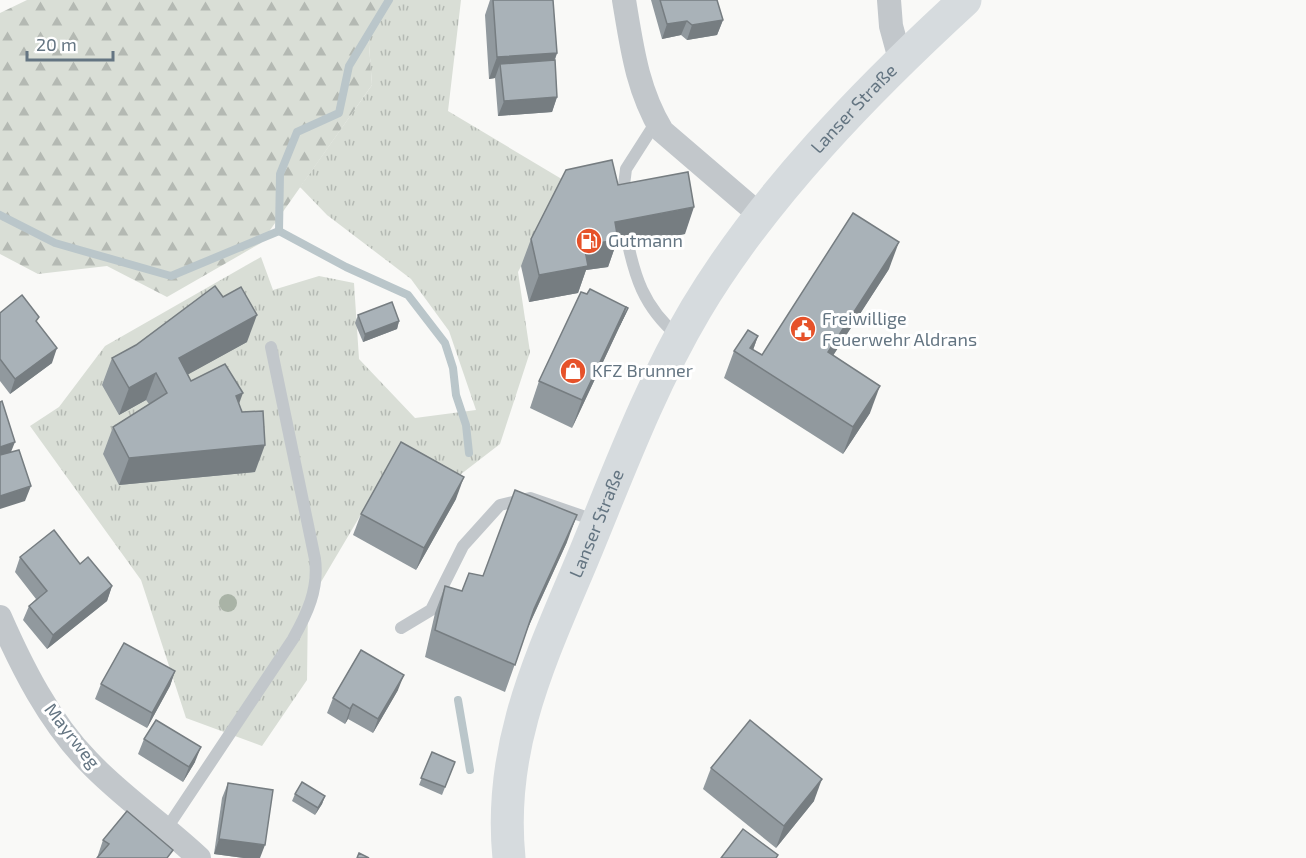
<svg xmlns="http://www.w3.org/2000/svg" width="1306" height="858" viewBox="0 0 1306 858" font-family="'Exo 2',sans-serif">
	<defs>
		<pattern id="grass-tufts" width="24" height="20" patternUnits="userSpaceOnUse" patternTransform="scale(1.5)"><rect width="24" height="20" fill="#d9ded6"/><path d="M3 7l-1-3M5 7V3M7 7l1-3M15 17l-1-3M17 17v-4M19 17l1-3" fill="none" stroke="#b4b9b3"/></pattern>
		<pattern id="forest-firs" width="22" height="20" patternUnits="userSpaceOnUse" patternTransform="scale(1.5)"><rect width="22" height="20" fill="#d9ded6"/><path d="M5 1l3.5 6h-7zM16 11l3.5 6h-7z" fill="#b4b9b3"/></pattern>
	</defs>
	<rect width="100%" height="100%" fill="#f9f9f7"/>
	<path fill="url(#grass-tufts)" d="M387 0H461L448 111 565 181 518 272 530 352 500 444 443 488 392 462 308 604 307 680 262 746 186 718 141 580 30 426 59 407 105 346 261 257 273 290 319 276 354 283 359 359 415 418 476 410 449 331 411 279 327 215 300 187 372 85 368 31Z"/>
	<path fill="url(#forest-firs)" d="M27 0H387L368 31 372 85 261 243 167 297 107 266 38 274 0 254V13Z"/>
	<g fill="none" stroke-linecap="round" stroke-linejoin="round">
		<g stroke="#bac6ca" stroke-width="8">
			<path d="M389 0 349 66 339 113 297 132 280 174 279 231 346 267 408 295 445 343 453 368 456 395 466 425 469 453"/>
			<path d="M0 215 55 243 171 276 279 231"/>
			<path d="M458 700 470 770"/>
		</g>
		<g stroke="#c2c7cb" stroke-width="12">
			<path d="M622 201 626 169 656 122"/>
			<path d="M625 230C634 276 643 307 679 337"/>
			<path d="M401 628 431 610 463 546 500 505 530 498 597 521"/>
			<path d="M167 828 293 639C307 614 319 589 315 559L271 347"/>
		</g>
		<g stroke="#c2c7cb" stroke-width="24">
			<path d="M624 0C632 48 637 89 662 131L761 216"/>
			<path d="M889 0 891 26 900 59"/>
			<path d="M0 617C22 667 49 721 88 761 122 797 163 824 199 858"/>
		</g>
		<path stroke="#d6dbde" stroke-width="33" id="s1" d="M509 858C498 749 539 662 580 565 616 479 648 390 696 309 764 195 868 89 965 0"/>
	</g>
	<circle fill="#a9b3a6" cx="228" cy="603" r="9"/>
	<g fill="#91999e">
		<path d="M490 0H553L557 53 555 60 557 97 552 112 498 116 495 78 489 79 485 15Z"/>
		<path d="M651 0H717L723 20 717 35 687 40 681 35 662 39Z"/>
		<path d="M618 185 685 234 615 247 608 267 586 270 578 293 529 302 521 266 531 239Z"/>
		<path d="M889 269 833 355 870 413 843 454 724 378 734 351 758 336 753 350 762 355Z"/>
		<path d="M626 307 628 308 625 315 572 428 530 408 539 381Z"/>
		<path d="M0 313 37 323 52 363 10 394 0 381Z"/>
		<path d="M358 315 399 321 397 329 363 342 355 323Z"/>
		<path d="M247 342 188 374 191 381 239 404 255 472 119 485 103 454 113 427 149 404 146 400 119 415 102 385 112 358 136 345Z"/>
		<path d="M456 499 416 570 353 535 361 514Z"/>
		<path d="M567 542 527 630 505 692 425 657 435 613 445 586 462 591 483 576Z"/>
		<path d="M20 557 80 564 112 586 107 601 47 649 23 620 29 606 36 599 15 572Z"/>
		<path d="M175 671 170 686 147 728 95 699 101 684Z"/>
		<path d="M398 690 373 733 348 719 345 724 327 713 333 698Z"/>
		<path d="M144 739 195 762 183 782 138 754Z"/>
		<path d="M432 752 455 762 442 795 419 785Z"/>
		<path d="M711 768 814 801 776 848 703 789Z"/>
		<path d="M228 783 260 858H244L214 854 222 798Z"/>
		<path d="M295 794 325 796 322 804 315 815 292 801Z"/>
		<path d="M103 840 173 850 97 858Z"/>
	</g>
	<g fill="#767d81">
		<path d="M723 20 717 35 687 40 692 25Z"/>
		<path d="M687 21 681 35 662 39 667 24Z"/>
		<path d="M557 53 549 74 500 64 495 78 489 79 497 57Z"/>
		<path d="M557 97 552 112 498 116 504 101Z"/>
		<path d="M694 207 685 234 615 247 608 267 586 270 578 293 529 302 539 275 584 245 615 222Z"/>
		<path d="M899 242 889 269 818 379 828 352Z"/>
		<path d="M626 307 619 326 628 308 625 315 572 428 582 400Z"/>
		<path d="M257 315 247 342 169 385 179 358Z"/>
		<path d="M399 321 397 329 363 342 365 334Z"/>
		<path d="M758 336 749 361 750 348Z"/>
		<path d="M57 348 52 363 10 394 15 379Z"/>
		<path d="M156 373 146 400 119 415 129 388Z"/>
		<path d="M880 386 870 413 843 454 853 427Z"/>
		<path d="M243 393 233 420 236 396Z"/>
		<path d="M15 442 9 457 0 460V447Z"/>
		<path d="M265 445 255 472 119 485 129 458Z"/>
		<path d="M464 477 456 499 416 570 424 548Z"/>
		<path d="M31 486 25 501 0 509V496Z"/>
		<path d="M577 515 567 542 524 636 534 609Z"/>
		<path d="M112 586 107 601 47 649 53 635Z"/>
		<path d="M175 671 170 686 147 728 152 713Z"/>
		<path d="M404 675 398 690 373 733 378 719Z"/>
		<path d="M353 704 348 719 345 724 350 709Z"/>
		<path d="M201 747 195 762 183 782 189 767Z"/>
		<path d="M822 779 814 801 776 848 784 826Z"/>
		<path d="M325 796 322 804 315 815 318 808Z"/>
		<path d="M219 839 265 845 260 858H244L214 854Z"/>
	</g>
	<g fill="#a9b2b8" stroke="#767d81" stroke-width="1.5">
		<path d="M493 0H553L557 53 497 57Z"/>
		<path d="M660 0H717L723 20 692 25 687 21 667 24Z"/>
		<path d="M555 60 557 97 504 101 500 64Z"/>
		<path d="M612 160 618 185 688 172 694 207 615 222 618 240 584 245 588 266 539 275 531 239 566 170Z"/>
		<path d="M853 213 899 242 828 352 880 386 853 427 734 351 748 330 758 336 750 348 762 355Z"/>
		<path d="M215 286 223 297 241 287 257 315 179 358 191 381 225 364 243 393 236 396 242 412 263 411 265 445 129 458 113 427 167 393 156 373 129 388 112 358 136 345Z"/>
		<path d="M590 289 626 307 582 400 539 381 581 292 587 294Z"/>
		<path d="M22 295 39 317 36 321 57 348 15 379 0 359V313Z"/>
		<path d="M392 302 399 321 365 334 358 315Z"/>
		<path d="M626 307 628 308 619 326Z"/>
		<path d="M2 401 15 442 0 447V402Z"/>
		<path d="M401 442 464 477 424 548 361 514Z"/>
		<path d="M19 450 31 486 0 496V455Z"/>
		<path d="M515 490 577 515 534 609 515 665 435 630 445 586 462 591 469 573 483 576Z"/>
		<path d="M54 530 80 564 88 557 112 586 53 635 29 606 47 591 20 557Z"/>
		<path d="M124 643 175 671 152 713 101 684Z"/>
		<path d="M361 650 404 675 378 719 353 704 350 709 333 698Z"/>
		<path d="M156 720 201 747 189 767 144 739Z"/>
		<path d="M750 720 822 779 784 826 711 768Z"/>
		<path d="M432 752 455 762 445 787 421 778Z"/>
		<path d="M302 782 325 796 318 808 295 794Z"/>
		<path d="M228 783 273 790 265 845 219 839Z"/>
		<path d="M127 811 173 850 167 858H97L109 844 103 840Z"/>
		<path d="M743 829 778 855 776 858H721Z"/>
		<path d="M359 853 369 858H357Z"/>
	</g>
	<defs>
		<g id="fuel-disc" transform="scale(1.35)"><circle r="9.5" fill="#e6522a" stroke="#fff"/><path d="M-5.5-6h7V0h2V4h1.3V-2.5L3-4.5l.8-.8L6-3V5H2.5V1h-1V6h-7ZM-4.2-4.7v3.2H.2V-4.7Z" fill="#fff"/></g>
		<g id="civic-disc" transform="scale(1.35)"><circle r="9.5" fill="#e6522a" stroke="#fff"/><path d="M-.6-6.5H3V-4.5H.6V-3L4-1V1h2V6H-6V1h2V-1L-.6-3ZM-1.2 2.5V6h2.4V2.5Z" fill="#fff"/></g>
		<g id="shop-disc" transform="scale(1.35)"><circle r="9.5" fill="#e6522a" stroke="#fff"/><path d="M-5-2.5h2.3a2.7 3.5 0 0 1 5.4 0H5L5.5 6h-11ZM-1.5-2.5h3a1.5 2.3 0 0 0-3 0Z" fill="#fff"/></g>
	</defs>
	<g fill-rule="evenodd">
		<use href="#fuel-disc" x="589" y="241"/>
		<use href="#civic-disc" x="803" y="329"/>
		<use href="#shop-disc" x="573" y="371"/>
	</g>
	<g text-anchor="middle" stroke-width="6" stroke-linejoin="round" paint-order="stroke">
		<g font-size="18" fill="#647582" stroke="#fff">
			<text dy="6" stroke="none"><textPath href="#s1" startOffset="842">Lanser Straße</textPath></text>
			<text dy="6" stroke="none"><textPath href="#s1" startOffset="350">Lanser Straße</textPath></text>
			<text transform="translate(72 736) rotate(52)" y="6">Mayrweg</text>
		</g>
		<g font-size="18" fill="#647582" stroke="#fff" text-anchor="start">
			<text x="608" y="247">Gutmann</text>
			<text x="822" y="325">Freiwillige<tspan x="822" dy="21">Feuerwehr Aldrans</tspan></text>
			<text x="592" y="377">KFZ Brunner</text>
		</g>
	</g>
	<path d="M27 51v9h86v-9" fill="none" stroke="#647582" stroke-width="3"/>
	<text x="36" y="51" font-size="18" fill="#647582" stroke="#ffffff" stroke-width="4.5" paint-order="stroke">20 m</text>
</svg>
